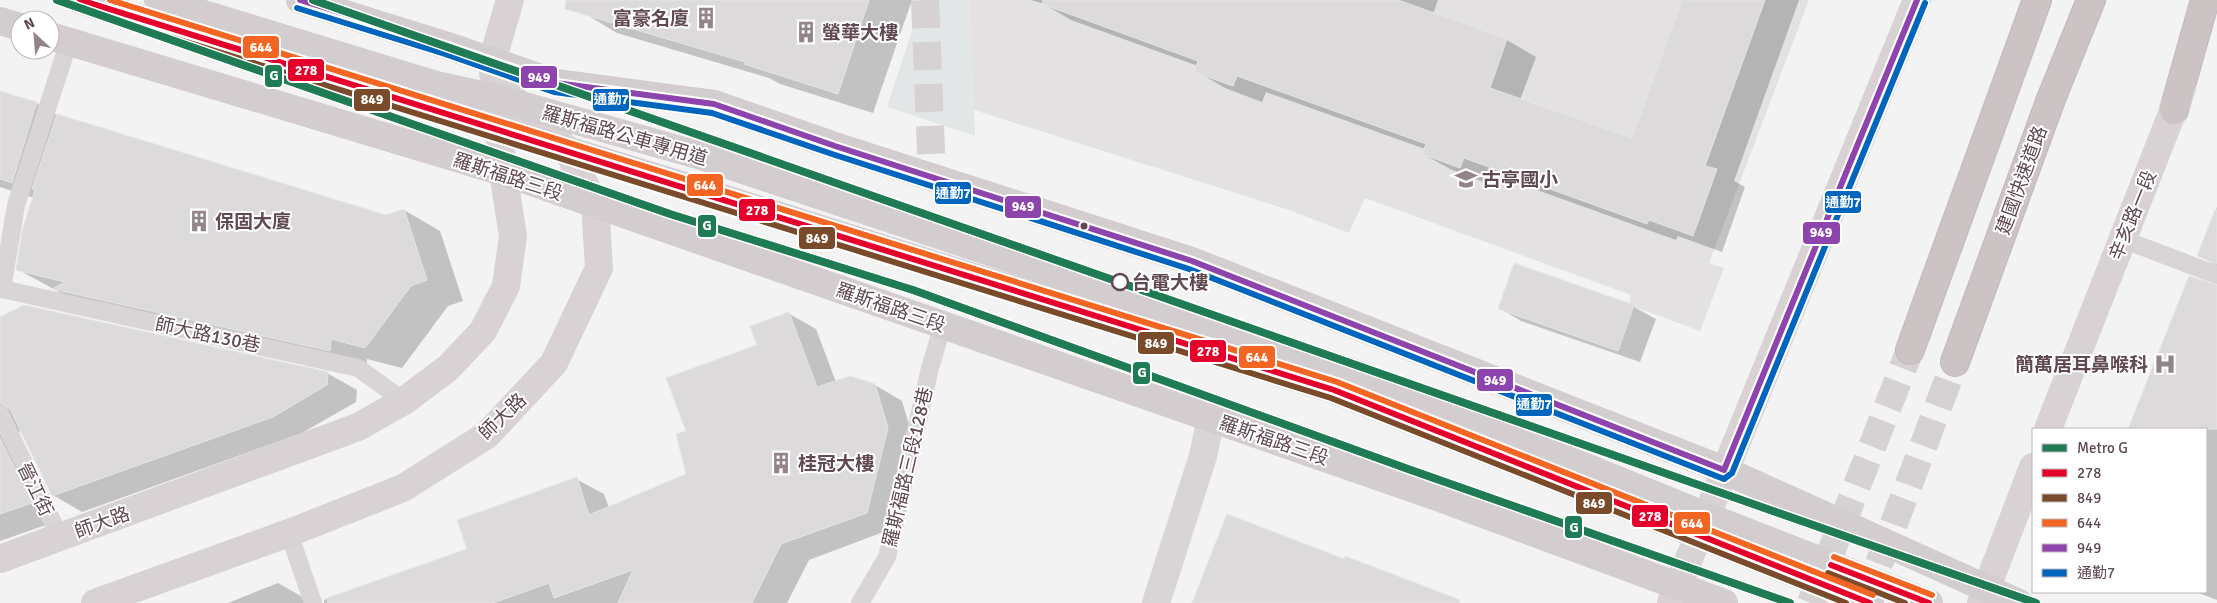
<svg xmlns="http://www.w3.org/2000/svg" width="2217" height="603" viewBox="0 0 2217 603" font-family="Signika,'Noto Sans TC',sans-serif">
	<rect width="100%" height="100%" fill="#f3f3f3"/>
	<path fill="#e2e6e7" d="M922 0H969L975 136 887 107Z"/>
	<path fill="#e3e1e2" d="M969 0H1809L1709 263 1724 268 1700 331 1635 307 1629 303 1631 295 1365 198 1349 233 1289 210 974 110Z"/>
	<g fill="#0003">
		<path d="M575 0H912L873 113 780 84 769 78 617 33 582 12Z"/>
		<path d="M1031 0H1438L1433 14 1507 40 1536 57 1520 100 1632 140 1683 0H1799L1734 181 1745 187 1722 252 1678 236 1676 240 1493 174 1489 184 1452 170 1423 154 1425 149 1266 92 1262 102 1225 88 1196 71 1198 66 1071 20 1044 4Z"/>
		<path d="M0 92 36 103 58 116 386 216 404 210 440 231 463 301 448 306 402 368 367 359 366 371 90 309 17 269 34 198 0 187Z"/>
		<path d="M2217 207V266L2198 255Z"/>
		<path d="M1515 265 1634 307 1656 319 1640 362 1521 321 1499 308Z"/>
		<path d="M2190 277 2217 286V600L2196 592H2206V429H2130Z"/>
		<path d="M788 313 816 329 836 382 875 385 902 401 915 445 894 528 809 560 787 603H324V600L468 550 576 479 604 494 609 508 688 475 687 432Z"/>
		<path d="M0 319 327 373 357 390 356 402 302 433 82 512 53 495 20 428 19 436 60 520 0 541Z"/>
		<path d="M278 583 306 599 307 603H228Z"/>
	</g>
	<g fill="#dddadb" stroke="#e6e4e4">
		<path d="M566 0H869L838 94 744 64 745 62 565 9Z"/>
		<path d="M1043 0H1398L1507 39 1490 88 1632 138 1682 0H1765L1705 166 1717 169 1693 236 1649 220 1647 224 1464 158 1460 168 1422 154 1426 144 1237 76 1233 86 1194 72 1198 61 1042 4Z"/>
		<path d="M0 91 37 102 12 183 0 179Z"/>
		<path d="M57 114 386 215 404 209 427 280 411 286 365 348 331 339 330 351 52 289 65 282 16 270 22 231 35 190 32 189Z"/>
		<path d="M2215 210H2217V264L2197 256Z"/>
		<path d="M1514 263 1634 305 1618 351 1498 309Z"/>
		<path d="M2189 276 2217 285V429H2128Z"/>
		<path d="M24 305 328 372 327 385 273 417 52 496 10 409 0 403V317Z"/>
		<path d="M789 312 817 387 850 376 875 384 888 428 867 513 781 544 752 603H618L633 570 554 598 549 583 493 603H328L327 598 467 549 457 520 519 498 577 477 589 515 686 474 676 434 686 431 666 378 757 345 750 326Z"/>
		<path d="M0 438 32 503 0 514Z"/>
		<path d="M1227 514 1344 559 1345 556 1460 600 1459 603H1192Z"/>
	</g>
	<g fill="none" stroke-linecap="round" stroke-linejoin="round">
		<path stroke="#d6d1d2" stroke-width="28" stroke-dasharray="28 14" stroke-linecap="butt" d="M925 0 932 176"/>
		<g stroke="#d6d1d2" stroke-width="28" stroke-dasharray="28 14" stroke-linecap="butt">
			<path d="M1811 603 1910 350"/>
			<path d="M1864 603 1955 362"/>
		</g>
		<g stroke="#c2b8ba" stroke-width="30">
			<g id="highway">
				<path d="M2174 110 2205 0"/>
				<path d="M1910 350 2037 0"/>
				<path d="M1955 362 2051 99 2091 0"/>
			</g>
		</g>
		<g stroke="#d9d4d5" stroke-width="18">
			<path d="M69 41 16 205 2 289 358 368 404 401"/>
			<path d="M2122 239 2217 275"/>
			<path d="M0 414 60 537"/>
			<path d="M289 533 313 603"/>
			<path d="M860 603 887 557 930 368 943 325"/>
		</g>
		<path stroke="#d9d4d5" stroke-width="28" d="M1156 603 1203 456 1211 418"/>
		<g stroke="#d8d2d4" stroke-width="28">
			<path d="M2048 429 2182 88"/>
			<path d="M0 559 358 427 404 401 448 368 483 331 506 286 513 236 503 172 492 61 510 0"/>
			<path d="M95 603 289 533 403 488 487 435 554 363 599 268 595 205 570 155 558 140 518 106 512 96"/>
			<path d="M1671 603 1917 0"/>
			<path d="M1981 603 2033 467"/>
		</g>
		<g stroke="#d4cdcf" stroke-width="28">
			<path d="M80 0 687 187 1334 390 1870 603"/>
			<path d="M158 0 436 85 496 98 698 155 1357 374 1706 516 1929 603"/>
			<path d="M300 0 448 46 556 83 714 104 835 146 1192 261 1724 470 2019 603"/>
			<path d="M0 21 20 27"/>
			<path d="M50 36 503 172 1440 498 1724 603"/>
		</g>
		<use href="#highway" stroke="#ccc3c5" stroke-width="28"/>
		<g stroke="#fff" stroke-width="10">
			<g id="bus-1">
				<path d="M80 0 1334 390 1870 603"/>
				<path d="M1831 565 1929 603"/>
			</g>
		</g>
		<g stroke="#fff" stroke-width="10">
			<g id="bus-2">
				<path d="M77 8 1331 398 1846 603"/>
				<path d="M1828 573 1905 603"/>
			</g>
		</g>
		<g stroke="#fff" stroke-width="10">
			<g id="bus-3">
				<path d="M110 0 1337 382 1873 595"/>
				<path d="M1834 557 1932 595"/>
			</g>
		</g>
		<g stroke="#fff" stroke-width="10">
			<path id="bus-4" d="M300 0 448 46 556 83 714 104 835 146 1192 261 1724 470 1917 0"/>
		</g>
		<g stroke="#fff" stroke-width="10">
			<path id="bus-5" d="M297 8 445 54 554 92 712 113 832 154 1189 269 1724 479 1732 473 1925 3"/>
		</g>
		<use href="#bus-1" stroke="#e4002b" stroke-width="6"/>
		<use href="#bus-2" stroke="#7a4b2a" stroke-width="6"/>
		<use href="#bus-3" stroke="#f26522" stroke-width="6"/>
		<use href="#bus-4" stroke="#8e44ad" stroke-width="6"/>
		<use href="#bus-5" stroke="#0065bd" stroke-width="6"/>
		<g stroke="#fff" stroke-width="11">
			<g id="metro-1">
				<path d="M57 0 670 214 913 290 1408 469 1790 603"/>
				<path d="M313 0 2036 603"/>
			</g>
		</g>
		<use href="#metro-1" stroke="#1e7b54" stroke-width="8"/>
	</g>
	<defs>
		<g id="building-bare" transform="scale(1.725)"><path d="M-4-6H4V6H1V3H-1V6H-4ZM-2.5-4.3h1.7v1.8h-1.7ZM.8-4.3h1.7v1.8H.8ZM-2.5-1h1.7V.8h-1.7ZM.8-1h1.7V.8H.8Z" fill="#938488" stroke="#fff" stroke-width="2.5" paint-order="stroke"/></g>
		<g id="school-bare" transform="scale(1.725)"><path d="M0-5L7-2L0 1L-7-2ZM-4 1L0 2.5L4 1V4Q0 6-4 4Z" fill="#938488" stroke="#fff" stroke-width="2.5" paint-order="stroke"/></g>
		<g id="hospital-bare" transform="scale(1.725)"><path d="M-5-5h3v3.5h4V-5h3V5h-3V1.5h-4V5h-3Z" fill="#938488" stroke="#fff" stroke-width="2.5" paint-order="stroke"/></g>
	</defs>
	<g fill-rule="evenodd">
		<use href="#building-bare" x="706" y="18"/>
		<use href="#building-bare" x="806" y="32"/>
		<use href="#school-bare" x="1466" y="179"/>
		<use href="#building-bare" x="199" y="221"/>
		<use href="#hospital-bare" x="2165" y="364"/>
		<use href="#building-bare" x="781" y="463"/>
	</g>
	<circle fill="#60494f" stroke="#fff" stroke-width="2" cx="1084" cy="226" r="4.5"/>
	<circle fill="#fff" stroke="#60494f" stroke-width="2.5" cx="1120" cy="282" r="8"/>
	<g text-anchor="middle" stroke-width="4" stroke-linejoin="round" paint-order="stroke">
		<g font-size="19" font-weight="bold" fill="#60494f" stroke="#fff" text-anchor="start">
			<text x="689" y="25" text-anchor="end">富豪名廈</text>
			<text x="822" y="39">螢華大樓</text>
			<text x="1482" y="186">古亭國小</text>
			<text x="215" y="228">保固大廈</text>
			<text x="2148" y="371" text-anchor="end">簡萬居耳鼻喉科</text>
			<text x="798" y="470">桂冠大樓</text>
		</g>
		<g font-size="19" fill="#60494f" stroke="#fff">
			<text transform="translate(625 135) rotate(16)" y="7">羅斯福路公車專用道</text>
			<text transform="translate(508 176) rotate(18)" y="7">羅斯福路三段</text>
			<text transform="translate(2021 180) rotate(-70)" y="7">建國快速道路</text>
			<text transform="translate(2132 215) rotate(-68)" y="7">辛亥路一段</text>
			<text transform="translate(891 307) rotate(19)" y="7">羅斯福路三段</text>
			<text transform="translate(208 334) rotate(12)" y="7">師大路130巷</text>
			<text transform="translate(502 416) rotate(-44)" y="7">師大路</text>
			<text transform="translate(1274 440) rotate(19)" y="7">羅斯福路三段</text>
			<text transform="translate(907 467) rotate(-77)" y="7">羅斯福路三段128巷</text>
			<text transform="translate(36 489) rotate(64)" y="7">晉江街</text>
			<text transform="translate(102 522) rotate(-20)" y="7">師大路</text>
		</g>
		<g font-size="19" font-weight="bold" fill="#60494f" stroke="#fff" text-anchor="start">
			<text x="1132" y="289">台電大樓</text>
		</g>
	</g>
	<g stroke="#fff" stroke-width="2">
		<rect x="242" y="35" width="38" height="24" rx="5" fill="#f26522"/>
		<rect x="287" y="58" width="38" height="24" rx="5" fill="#e4002b"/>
		<rect x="264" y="64" width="19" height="24" rx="5" fill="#1e7b54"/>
		<rect x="520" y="65" width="38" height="24" rx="5" fill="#8e44ad"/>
		<rect x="592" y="88" width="38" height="24" rx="5" fill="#0065bd"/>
		<rect x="353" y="88" width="38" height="24" rx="5" fill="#7a4b2a"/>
		<rect x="686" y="173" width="38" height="24" rx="5" fill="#f26522"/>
		<rect x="934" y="181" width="38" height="24" rx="5" fill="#0065bd"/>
		<rect x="1824" y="190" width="38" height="24" rx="5" fill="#0065bd"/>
		<rect x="1004" y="195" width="38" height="24" rx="5" fill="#8e44ad"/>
		<rect x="738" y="198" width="38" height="24" rx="5" fill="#e4002b"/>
		<rect x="697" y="214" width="20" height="24" rx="5" fill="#1e7b54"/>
		<rect x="1802" y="221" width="39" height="24" rx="5" fill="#8e44ad"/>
		<rect x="798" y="226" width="38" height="24" rx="5" fill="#7a4b2a"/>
		<rect x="1137" y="331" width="38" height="24" rx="5" fill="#7a4b2a"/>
		<rect x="1189" y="339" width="38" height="24" rx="5" fill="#e4002b"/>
		<rect x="1238" y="345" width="38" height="24" rx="5" fill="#f26522"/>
		<rect x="1132" y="361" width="19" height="24" rx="5" fill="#1e7b54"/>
		<rect x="1476" y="368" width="38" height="24" rx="5" fill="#8e44ad"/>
		<rect x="1515" y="393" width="38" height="24" rx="5" fill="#0065bd"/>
		<rect x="1575" y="491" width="38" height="24" rx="5" fill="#7a4b2a"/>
		<rect x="1631" y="504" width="38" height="24" rx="5" fill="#e4002b"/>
		<rect x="1673" y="511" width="38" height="24" rx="5" fill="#f26522"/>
		<rect x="1564" y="515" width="19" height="24" rx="5" fill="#1e7b54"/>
	</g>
	<g font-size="14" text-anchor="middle" font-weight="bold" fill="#fff">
		<text x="261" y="52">644</text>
		<text x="306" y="75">278</text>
		<text x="274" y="80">G</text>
		<text x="539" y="82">949</text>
		<text x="611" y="104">通勤7</text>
		<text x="372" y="104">849</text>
		<text x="705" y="190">644</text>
		<text x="953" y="198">通勤7</text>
		<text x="1843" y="207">通勤7</text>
		<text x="1023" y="211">949</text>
		<text x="757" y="215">278</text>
		<text x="707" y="230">G</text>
		<text x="1821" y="237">949</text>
		<text x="817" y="243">849</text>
		<text x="1156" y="348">849</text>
		<text x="1208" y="356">278</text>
		<text x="1257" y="362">644</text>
		<text x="1142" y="377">G</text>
		<text x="1495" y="385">949</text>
		<text x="1534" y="409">通勤7</text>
		<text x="1594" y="508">849</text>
		<text x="1650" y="521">278</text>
		<text x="1692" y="528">644</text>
		<text x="1574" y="532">G</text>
	</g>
	<rect x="2032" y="428" width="175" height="165" fill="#ffffff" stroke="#bfb6b9"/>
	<rect x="2042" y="444" width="25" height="8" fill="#1e7b54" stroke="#bfb6b9"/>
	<text x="2077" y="453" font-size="15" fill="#60494f">Metro G</text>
	<rect x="2042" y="469" width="25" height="8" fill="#e4002b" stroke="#bfb6b9"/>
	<text x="2077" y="478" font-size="15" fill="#60494f">278</text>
	<rect x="2042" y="494" width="25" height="8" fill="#7a4b2a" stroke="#bfb6b9"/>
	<text x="2077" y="503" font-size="15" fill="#60494f">849</text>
	<rect x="2042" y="519" width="25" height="8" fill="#f26522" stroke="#bfb6b9"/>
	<text x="2077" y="528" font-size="15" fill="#60494f">644</text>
	<rect x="2042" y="544" width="25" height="8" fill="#8e44ad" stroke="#bfb6b9"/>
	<text x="2077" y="553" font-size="15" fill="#60494f">949</text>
	<rect x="2042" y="569" width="25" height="8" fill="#0065bd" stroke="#bfb6b9"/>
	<text x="2077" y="578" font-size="15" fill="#60494f">通勤7</text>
	<g transform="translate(35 35) rotate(334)"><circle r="24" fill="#ffffff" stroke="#bfb6b9"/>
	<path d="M0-4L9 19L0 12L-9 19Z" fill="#938488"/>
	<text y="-8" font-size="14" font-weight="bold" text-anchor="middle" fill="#60494f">N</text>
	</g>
</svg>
